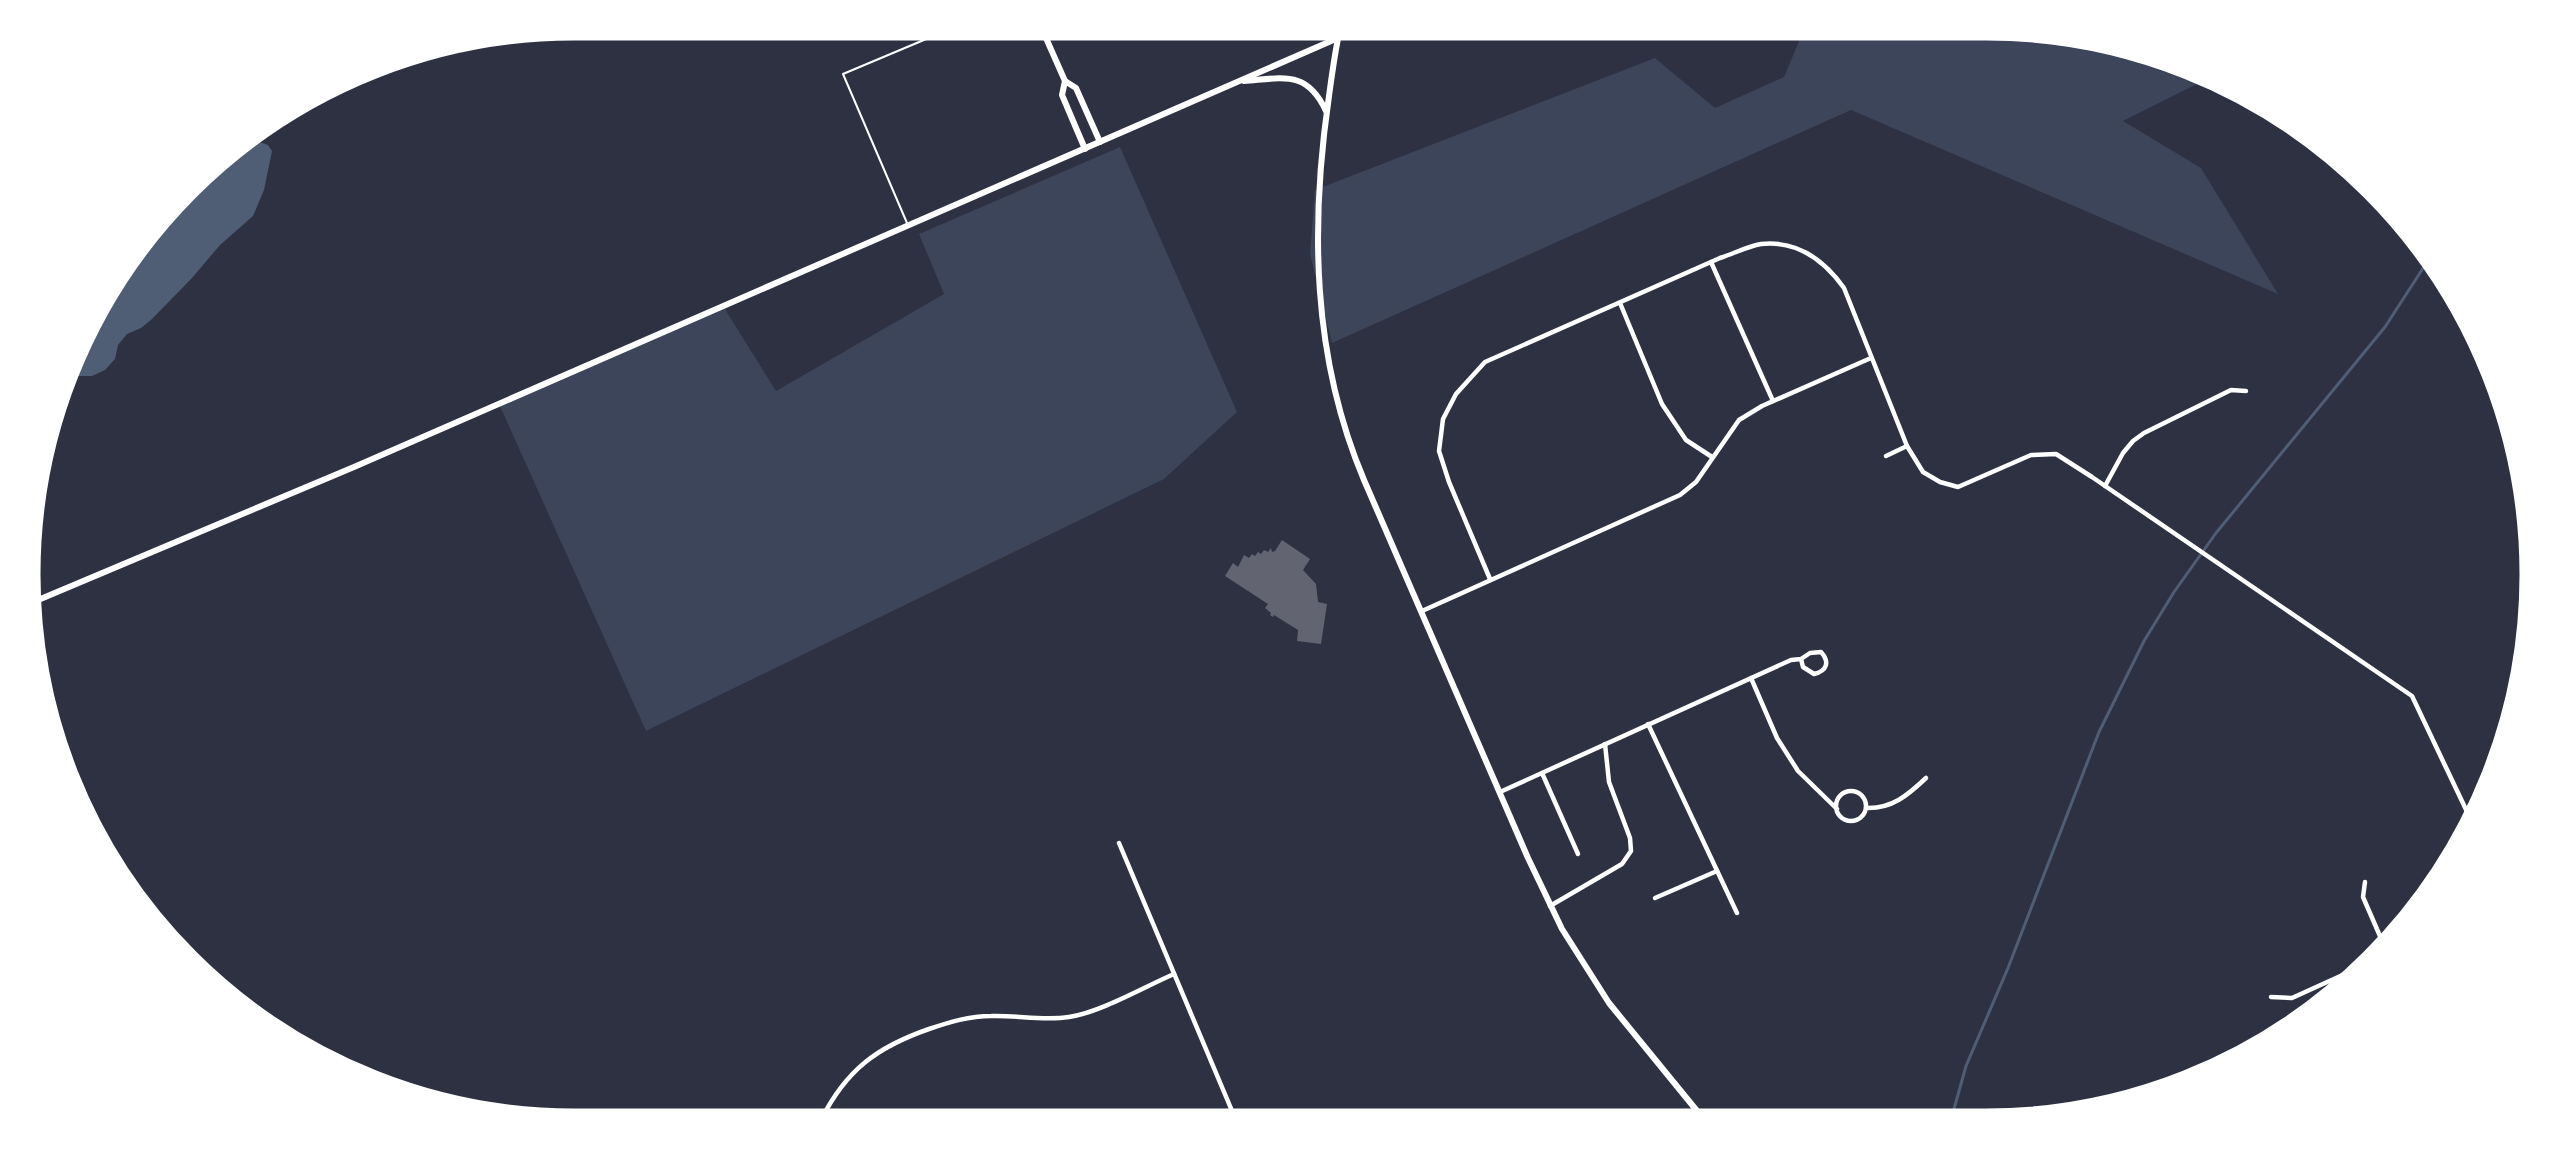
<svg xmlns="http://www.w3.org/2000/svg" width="2560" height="1149" viewBox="0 0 2560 1149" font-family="Overpass,sans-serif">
	<rect width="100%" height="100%" fill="#2d3142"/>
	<g fill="#3c4559">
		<path d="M1804 29H1986L2092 39 2194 70 2209 78 2123 121 2201 168 2278 294 1851 110 1332 343 1310 254 1315 190 1655 58 1715 108 1784 77Z"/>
		<path d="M1120 147 1237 412 1164 479 646 731 499 404 601 358 725 309 776 391 944 294 919 234Z"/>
	</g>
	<path fill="#4f5d75" d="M250 139 268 145 272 151 264 190 253 216 220 245 192 278 152 319 141 328 127 334 118 345 115 359 105 370 92 376H74L101 302 215 164Z"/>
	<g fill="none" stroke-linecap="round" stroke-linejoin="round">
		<path stroke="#4f5d75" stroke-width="3" d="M1952 1116 1966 1066 2008 968 2099 732 2144 641 2174 592 2216 533 2385 327 2429 259"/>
	</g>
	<path fill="#626471" d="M1282 540 1310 559 1303 570 1316 584 1318 602 1327 604 1321 644 1297 641 1298 630 1274 615 1273 617 1270 615 1271 613 1265 608 1268 604 1225 576 1233 563 1238 567 1244 555 1249 558 1252 554 1255 556 1258 552 1261 554 1264 550 1268 552 1271 548 1272 552 1275 551Z"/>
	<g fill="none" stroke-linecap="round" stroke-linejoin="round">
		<path stroke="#fff" stroke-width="2" d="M907 223 843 74 950 29"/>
		<g stroke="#fff" stroke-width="4.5">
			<path d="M1711 262 1773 401"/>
			<path d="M1620 303 1662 404 1686 440 1712 457"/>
			<path d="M1886 456 1907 446"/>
			<path d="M2105 486 2123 453 2133 441 2144 433 2231 390 2246 391"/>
			<path d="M1490 579 1449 482 1439 451 1443 419 1456 394 1485 362 1720 258C1733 254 1748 246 1761 244 1798 240 1824 260 1844 288L1907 446 1923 472 1940 482 1958 487 2031 455 2056 454 2092 477 2412 696 2470 818"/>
			<path d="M1422 611 1680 495 1696 482 1739 420 1762 406 1871 358"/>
			<path d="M2525 636 2521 633 2526 625"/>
			<path d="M1751 678 1777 738 1798 771 1837 809"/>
			<path d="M1648 724 1737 913"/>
			<path d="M1542 773 1578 854"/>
			<circle cx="1851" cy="806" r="15"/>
			<path d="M1500 792 1791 660 1801 659 1803 667 1814 674C1827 671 1830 662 1821 652L1810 653 1801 659"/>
			<path d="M1866 808C1892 809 1908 795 1926 778"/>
			<path d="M1119 843 1235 1118"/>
			<path d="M2365 882 2363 897 2383 943"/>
			<path d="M1655 898 1717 871"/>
			<path d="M1550 906 1622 864 1631 851 1630 838 1609 782 1605 744"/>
			<path d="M2271 997 2292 998 2358 968"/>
			<path d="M821 1120C846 1070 877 1047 929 1029 950 1022 969 1016 991 1016 1018 1015 1042 1021 1069 1017 1101 1012 1144 987 1174 974"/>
		</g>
		<g stroke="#fff" stroke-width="6">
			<path d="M1042 29 1065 81 1076 88 1100 142"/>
			<path d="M1340 29C1335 51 1332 74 1329 96 1310 226 1312 357 1364 480L1528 858 1562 929 1609 1003 1702 1117"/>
			<path d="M1065 81 1062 95 1085 149"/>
			<path d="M1244 81C1284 78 1307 70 1326 111"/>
			<path d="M31 603 354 467 1338 38"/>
		</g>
	</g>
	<path d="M0 0H2560V1149H0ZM574 39H1986A535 535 0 0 1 2521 574V575A535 535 0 0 1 1986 1110H574A535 535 0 0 1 39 575V574A535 535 0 0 1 574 39Z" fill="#fff" fill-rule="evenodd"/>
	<path fill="none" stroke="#fff" stroke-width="3" d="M574 39H1986A535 535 0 0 1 2521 574V575A535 535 0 0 1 1986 1110H574A535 535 0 0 1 39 575V574A535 535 0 0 1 574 39Z"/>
</svg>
